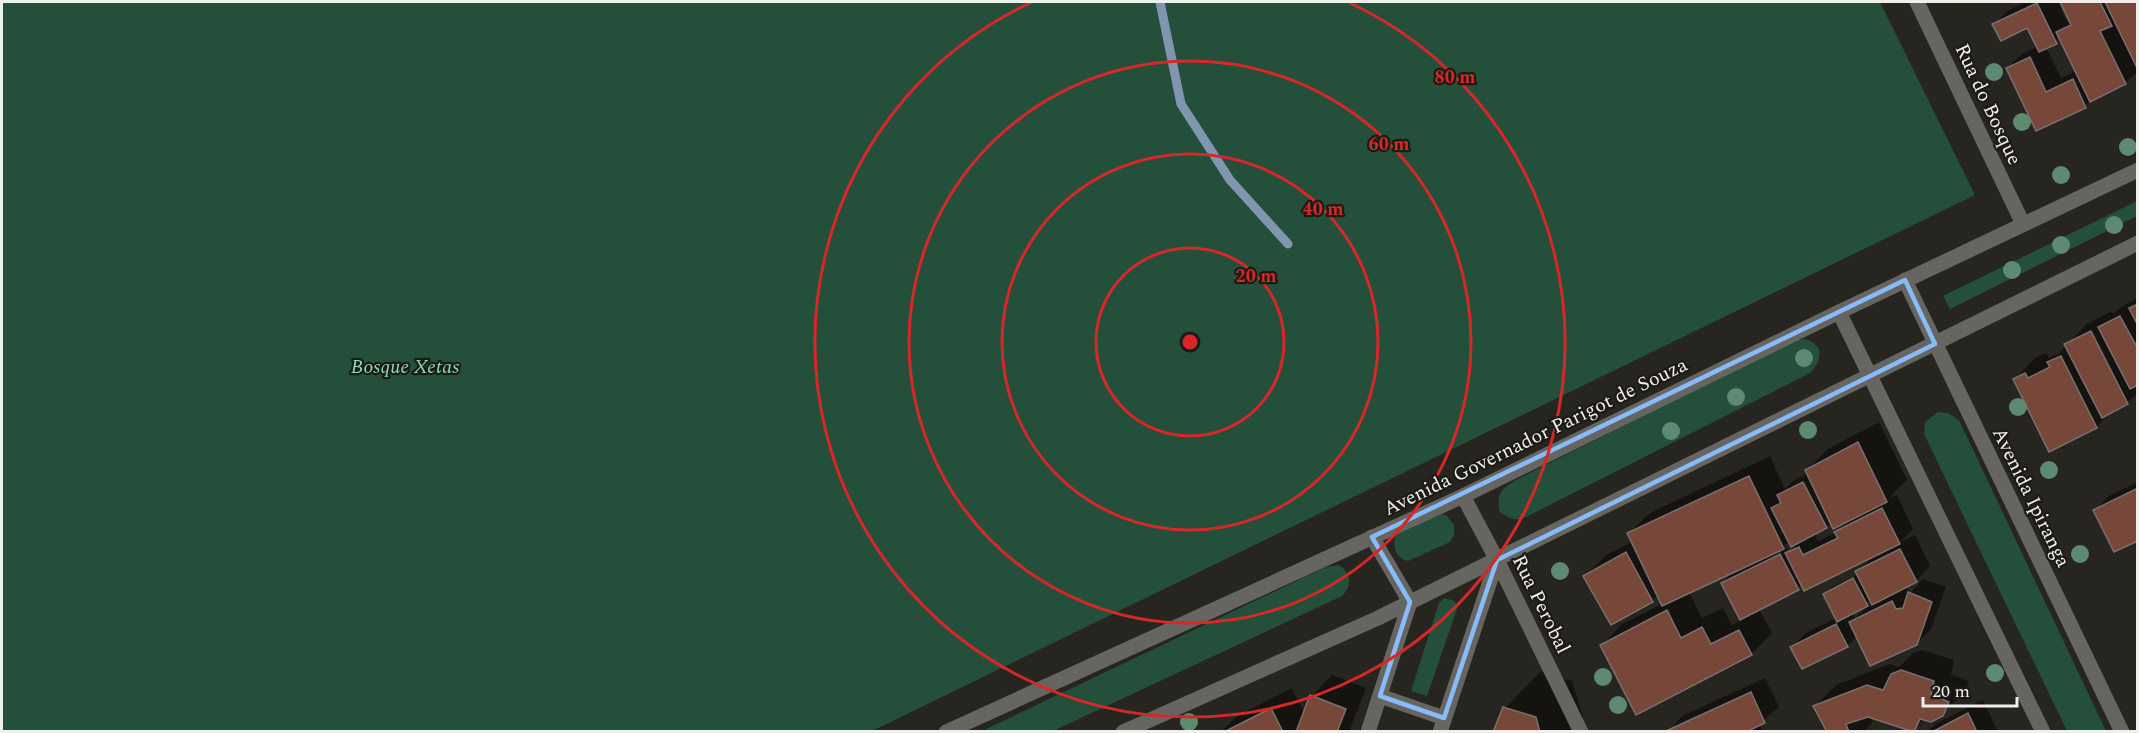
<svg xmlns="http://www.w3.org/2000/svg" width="2139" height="733" viewBox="0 0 2139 733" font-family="Spectral,serif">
	<rect width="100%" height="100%" fill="#27251f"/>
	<g fill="#24503b">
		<path d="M2 2H1880L1975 195 872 731H2Z"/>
		<path d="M2137 201V216L1950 309 1943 296Z"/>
		<path d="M1805 339C1825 345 1822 360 1810 373L1526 517C1515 522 1509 518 1500 512 1496 495 1500 490 1514 481L1792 341Z"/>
		<path d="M1938 412 1948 413 1959 420 2106 731H2067L1924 434 1925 422Z"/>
		<path d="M1438 514 1446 515 1454 525V535L1450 542 1408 561C1395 557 1392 547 1396 534Z"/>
		<path d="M1339 565C1351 574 1353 585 1342 596L1053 731 980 732 1326 567Z"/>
		<path d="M1444 598 1455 601 1457 609 1427 696 1411 691 1439 603Z"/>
	</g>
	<g fill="#0007" fill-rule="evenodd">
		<path d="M2026 2H2058L2067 22 2070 19 2062 2H2138V71L2125 83 2093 98 2085 106 2037 129 2007 68 2022 54 2038 46 2028 26 1994 24 2009 10ZM2060 38 2076 71 2061 78 2046 47Z"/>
		<path d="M2138 298V393L2127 403 2113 410 2096 427 2015 379 2035 358 2046 353 2049 358 2058 354 2087 324 2112 311 2113 314 2121 307Z"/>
		<path d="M1879 422 1907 480 1889 498 1897 495 1913 529 1900 542 1915 535 1930 566 1916 581 1906 586 1910 593 1923 579 1946 587 1931 629 1916 644 1857 636 1847 646 1792 647 1807 632 1837 618 1825 594 1832 587 1858 574 1857 572 1871 558 1802 585 1798 589 1759 609 1772 633 1751 654 1602 645 1622 624 1662 604 1658 595 1652 601 1585 576 1606 555 1633 541 1629 533 1650 513 1770 456 1785 489 1793 481 1808 473 1807 470 1828 449ZM1847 521 1835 533 1818 541 1814 533 1826 527 1832 522ZM1789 541H1800L1789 552 1787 548 1780 551ZM1749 563 1750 566 1729 576 1722 583 1741 620 1732 625 1723 608 1702 618 1689 592ZM1871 600 1873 604 1866 608 1855 618 1852 613Z"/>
		<path d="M2138 482V539L2095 511 2109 496Z"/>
		<path d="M1922 650 1954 660 1951 675 1969 681 1964 693 1942 714 1925 719 1914 730 1871 716 1873 722 1864 732H1828L1815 706 1836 685 1889 664 1899 667 1913 653Z"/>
		<path d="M1541 671 1572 681 1583 717 1569 732H1494L1505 708Z"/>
		<path d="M1332 675 1366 688 1349 732H1221L1237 716 1292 688 1305 714 1312 696Z"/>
		<path d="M1765 678 1779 707 1759 724 1763 732H1668L1682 716Z"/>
		<path d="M1983 700 1998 732H1928L1935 724Z"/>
	</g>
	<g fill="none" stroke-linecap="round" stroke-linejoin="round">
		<path stroke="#8095af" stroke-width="9" d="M1160 2 1181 104 1230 180 1288 244"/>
	</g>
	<g fill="#774839" stroke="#79716f" stroke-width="1.5">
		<path d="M2060 2H2100L2112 26 2100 31 2126 84 2090 102 2056 32 2071 25Z"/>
		<path d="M2105 2H2138V70Z"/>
		<path d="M2037 3 2057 44 2039 52 2027 28 2001 41 1992 24Z"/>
		<path d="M2030 57 2046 92 2073 79 2086 108 2036 131 2006 68Z"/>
		<path d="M2138 304V326L2129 308Z"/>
		<path d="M2120 316 2138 349V385L2130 389 2098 327Z"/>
		<path d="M2091 331 2128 404 2102 418 2064 344Z"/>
		<path d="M2061 356 2097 428 2049 452 2013 379 2025 373 2028 378 2050 367 2047 362Z"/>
		<path d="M1858 442 1887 502 1833 529 1805 470Z"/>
		<path d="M1749 476 1784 549 1662 606 1627 533Z"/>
		<path d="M1803 482 1827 528 1791 547 1771 508 1781 503 1777 495Z"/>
		<path d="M2138 488V541L2114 552 2093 510Z"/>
		<path d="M1882 508 1900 544 1804 591 1785 553 1799 547 1803 555 1838 538 1834 532Z"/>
		<path d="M1900 549 1917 582 1872 605 1855 571Z"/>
		<path d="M1626 552 1653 602 1611 625 1583 576Z"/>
		<path d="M1780 554 1799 590 1740 620 1721 583Z"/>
		<path d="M1853 578 1868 606 1837 622 1823 594Z"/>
		<path d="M1908 592 1932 602 1917 645 1870 666 1849 622 1892 601 1896 609 1903 608Z"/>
		<path d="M1667 610 1681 638 1702 627 1711 644 1739 630 1752 655 1636 715 1600 645Z"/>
		<path d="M1836 624 1848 647 1802 669 1790 647Z"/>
		<path d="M1901 670 1934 681 1931 695 1949 702 1943 716 1931 722 1920 719 1914 732 1868 717 1846 724 1849 732H1827L1813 706 1867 685 1883 690 1891 674Z"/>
		<path d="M1751 692 1765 723 1746 732 1666 731Z"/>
		<path d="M1310 695 1346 709 1337 732H1296Z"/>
		<path d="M1503 707 1536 717 1540 732H1493Z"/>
		<path d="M1271 708 1283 732H1224Z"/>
		<path d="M1968 713 1977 732H1932Z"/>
	</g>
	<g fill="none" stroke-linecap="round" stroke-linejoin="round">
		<g stroke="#676562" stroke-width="15">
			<path d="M1917 2 2023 224"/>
			<path d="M1905 280 2122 732"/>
			<path d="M1839 312 2043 732"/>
			<path d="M1463 496 1497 560 1581 732"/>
			<path d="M1380 696 1444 718"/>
			<path d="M946 732 1463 496 1839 312 2138 170"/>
			<path d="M1123 732 1378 618 2138 243"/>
			<path d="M1368 732 1410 602 1372 537"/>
			<path d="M1440 732 1497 560"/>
		</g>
	</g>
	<g fill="#5d8a70">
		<circle cx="1994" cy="72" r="9"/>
		<circle cx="2022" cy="122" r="9"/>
		<circle cx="2128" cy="147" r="9"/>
		<circle cx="2061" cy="175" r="9"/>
		<circle cx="2114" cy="225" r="9"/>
		<circle cx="2061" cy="245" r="9"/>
		<circle cx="2012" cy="270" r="9"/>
		<circle cx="1804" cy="358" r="9"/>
		<circle cx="1736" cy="397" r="9"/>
		<circle cx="2018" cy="407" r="9"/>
		<circle cx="1808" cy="430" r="9"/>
		<circle cx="1671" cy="431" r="9"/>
		<circle cx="2049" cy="470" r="9"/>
		<circle cx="2080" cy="554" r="9"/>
		<circle cx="1560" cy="571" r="9"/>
		<circle cx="1995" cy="673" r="9"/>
		<circle cx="1603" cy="677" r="9"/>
		<circle cx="1618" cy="705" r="9"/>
		<circle cx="1189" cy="722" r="9"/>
	</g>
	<path fill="none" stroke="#88bbfc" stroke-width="4.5" stroke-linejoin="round" d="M1905 280 1935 344 1497 560 1444 718 1380 696 1410 602 1372 537Z"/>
	<g fill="none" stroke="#d62828" stroke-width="3">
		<circle cx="1190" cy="342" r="94"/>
		<circle cx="1190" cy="342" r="188"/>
		<circle cx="1190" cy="342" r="281"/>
		<path d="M1348 2A375 375 0 1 1 1032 2"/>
	</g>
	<g text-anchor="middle" stroke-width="4.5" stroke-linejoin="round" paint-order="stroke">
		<g font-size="20" fill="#f1efec" stroke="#1d1b16">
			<text transform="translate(1989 104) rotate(65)" y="7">Rua do Bosque</text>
			<text transform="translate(1535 436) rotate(-26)" y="7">Avenida Governador Parigot de Souza</text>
			<text transform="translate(2032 497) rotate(64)" y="7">Avenida Ipiranga</text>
			<text transform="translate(1542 604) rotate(64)" y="7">Rua Perobal</text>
		</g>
		<g font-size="20" font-style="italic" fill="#8adcb3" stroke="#1d1b16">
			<text x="405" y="373">Bosque Xetas</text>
		</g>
	</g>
	<circle cx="1190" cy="342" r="9" fill="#d62828" stroke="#1d1b16" stroke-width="3"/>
	<g font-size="18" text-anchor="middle" font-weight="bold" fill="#d62828" stroke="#1d1b16" stroke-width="4.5" stroke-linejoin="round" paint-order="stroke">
		<text x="1455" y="83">80 m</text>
		<text x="1389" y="150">60 m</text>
		<text x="1323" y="215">40 m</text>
		<text x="1256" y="282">20 m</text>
	</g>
	<rect width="2139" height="733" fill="none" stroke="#f1efec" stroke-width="6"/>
	<path d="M1923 697v9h94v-9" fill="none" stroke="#f1efec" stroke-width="3"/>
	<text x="1932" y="697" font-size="18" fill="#f1efec" stroke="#1d1b16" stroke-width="4.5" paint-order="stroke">20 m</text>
</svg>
